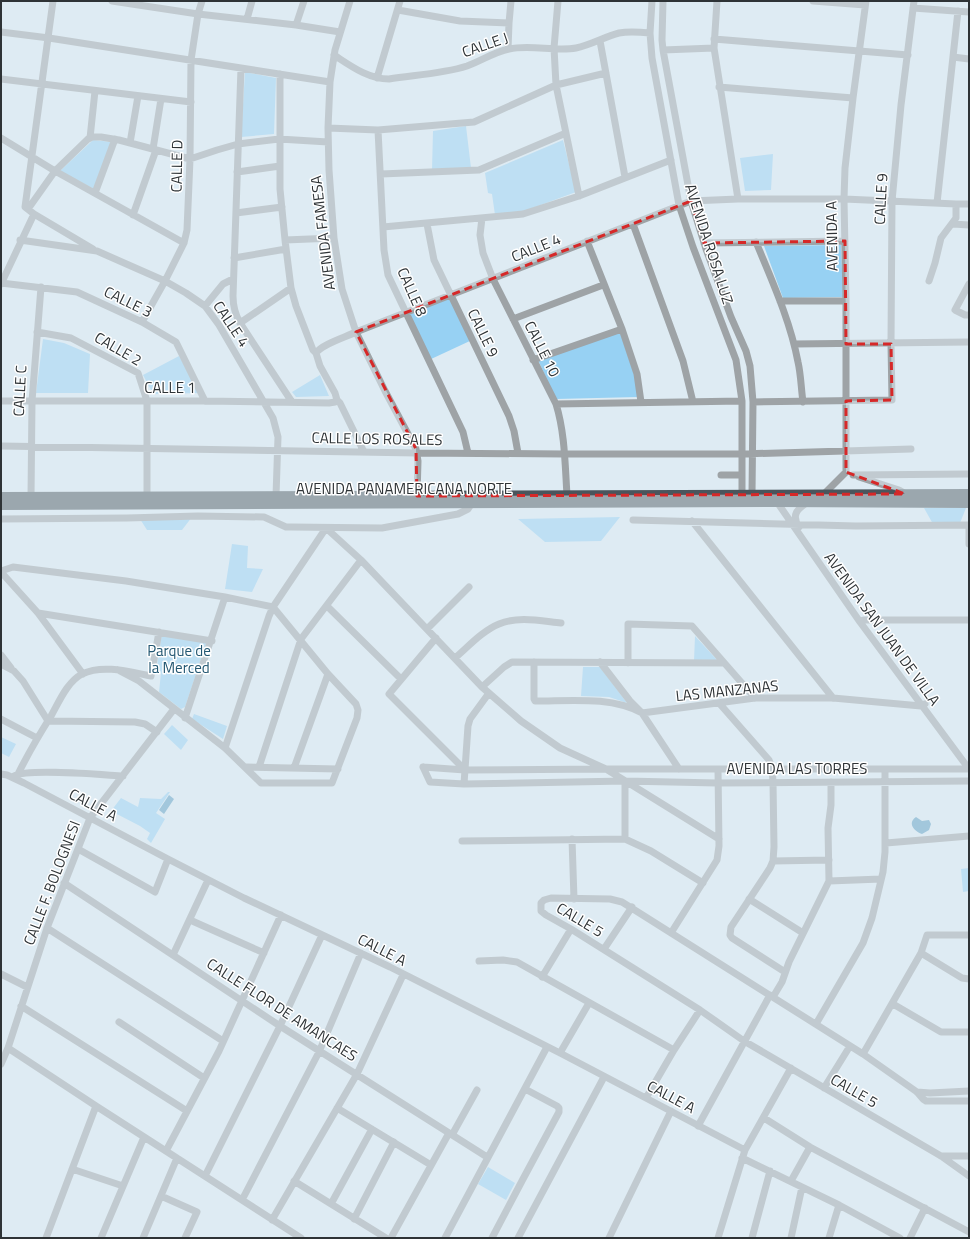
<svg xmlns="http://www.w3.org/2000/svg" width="970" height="1239" font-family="'Titillium Web',sans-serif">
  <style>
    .green { fill: #97d1f3 }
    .water { fill: #599cc2 }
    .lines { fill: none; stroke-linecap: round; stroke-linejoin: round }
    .minor { stroke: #9ea3a6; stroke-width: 7 }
    .highway { stroke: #4a555c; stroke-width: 10 }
    .marked { fill: none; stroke: #d62828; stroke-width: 3; stroke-dasharray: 8 5; stroke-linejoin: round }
    .labels { text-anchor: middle; stroke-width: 3; stroke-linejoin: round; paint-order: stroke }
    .street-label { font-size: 15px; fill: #2e3336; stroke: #fff }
    .park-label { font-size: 15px; fill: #235772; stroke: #fff }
  </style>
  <rect width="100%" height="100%" fill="#deebf3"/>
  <!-- green -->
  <path class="green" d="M245 72 276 78 274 134 241 137Z
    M466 126 471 168 432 170 433 131Z
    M93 140 112 142 94 189 60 171Z
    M563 140 576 192 519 213 495 215 492 194 488 193 485 173Z
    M773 154 771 190 745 191 740 158Z
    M841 245 843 297 783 298 764 246Z
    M450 295 472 340 429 360 406 313Z
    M620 332 634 374 638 397 556 399 538 360Z
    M43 339 64 343 90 354 88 393H36Z
    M179 356 200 393 153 394 143 375Z
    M320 375 329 396 296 397 292 392Z
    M924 508H966L960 523 933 524Z
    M192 517 182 530H147L140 519Z
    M620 517 601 541 545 542 518 519Z
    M232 544 248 546 247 568 263 569 252 592 225 589Z
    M162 634 207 641 185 707 181 709 159 692 161 673 156 672Z
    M695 636 718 661H694Z
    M583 667H600L627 703 609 697 581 696Z
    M194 714 227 726 223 739 192 719Z
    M172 725 188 740 181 750 164 734Z
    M1 737 16 744 9 757 1 753Z
    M168 792H170L156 813 165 819 151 843 147 839 150 833 140 826 111 811 121 798 138 807 140 798 161 799Z
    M969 868V891L963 892 961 869Z
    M488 1167 515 1183 506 1200 478 1184Z"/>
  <!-- water -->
  <path class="water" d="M169 795 174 799 164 814 159 810Z
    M916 817 922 821 929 820 931 824 929 830 922 834C914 831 907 823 916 817Z"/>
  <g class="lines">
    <!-- minor -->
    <path class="minor" d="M53 1 25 207 34 214 93 249
      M112 1 198 14 296 25 340 32
      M350 1 335 50 330 82 328 128 329 170 334 238 342 289 356 332 385 391 416 449 418 461 417 496
      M558 1 554 48 556 85 579 196
      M652 1 650 33 652 58 679 205 693 247 736 360 742 401V494
      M663 1 662 40 663 50 691 201 706 249 731 317 746 351 750 366 753 402 752 494
      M717 1 714 48 738 199
      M813 1 865 5
      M913 8 969 12
      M398 10 460 21 509 23
      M247 19 252 1
      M296 25 304 1
      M1 32 49 38 330 82
      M714 39 908 55
      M600 41 625 177
      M508 49 509 23 511 1
      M663 50 714 48
      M334 55C351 66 368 79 389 79 414 75 442 74 467 66 481 61 494 52 509 49 531 44 555 52 576 48 591 45 604 37 619 33 629 31 640 32 650 33
      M953 57 969 59
      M241 68 233 296C233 306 235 314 240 323L292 402
      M280 74V189L285 240 291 288 296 306 313 350 316 353 320 366 335 393 337 400 340 403 364 452
      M377 78 400 1
      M1 79 191 102
      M719 87 853 98
      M328 128 378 130 474 122 556 85 606 73
      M378 130 384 250 388 275 463 432 468 453
      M1 138 55 171 184 243
      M90 138 95 91
      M130 143 138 96
      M153 149 161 99
      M237 172 280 166
      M381 174 479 170 566 133
      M95 193 115 139
      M937 203 958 11
      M28 209 55 171 88 139 92 137H101L119 140 190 159 217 150 238 144 279 139 328 142
      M236 213 282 207
      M133 215 156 150
      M482 218 480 235 483 253 493 279 556 404C565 433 565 465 567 495
      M427 224 434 260 509 416 514 431 518 453
      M633 224 683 361 693 402
      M953 224 969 225
      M383 227 523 214 579 196 671 160
      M20 240 97 251 165 281 186 293 205 306 219 325 273 418 278 437 276 496
      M285 240 334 238
      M587 241 622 329 637 374 641 402
      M756 242C772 281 790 320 798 362 801 375 801 388 803 402
      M704 243 845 241
      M234 258 286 249
      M929 281 935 263 941 238 956 218V204
      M1 283 77 292 142 322 176 342 205 401
      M1 284 34 214
      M969 284 955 310 965 315H969
      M780 301H846
      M205 306 223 284 233 279
      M513 319 603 285
      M142 322 165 281 184 243 187 230 190 159 191 60 198 14 202 1
      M240 323 291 288
      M37 332 71 338 138 373 147 401V497
      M794 344 969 342
      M316 353C322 344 346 337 356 332L691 201 738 199H844L956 204H969
      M533 360 622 329
      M1 401H205L329 403 335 402 337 400
      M753 402 892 400 891 344 892 201 901 105 914 1
      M556 404 742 401
      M1 446 417 453 564 454H742L911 449
      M721 475H742
      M853 475 969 474
      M859 477 899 490 904 493
      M824 494 846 472V301L844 199 845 168 853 98 866 1
      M31 497 32 401 41 287
      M777 502 860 622 969 769
      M1 519 127 518 198 516 264 517 286 527H291L382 528 458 514 468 509 472 503
      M633 520 856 526 969 525
      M692 521 833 698
      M969 525V544
      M799 527C791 515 797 509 808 502
      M1 571 13 567 126 581 225 597 273 607 328 674 356 704 358 710 357 718 332 783H261L225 748 139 681 118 670
      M1 572 38 613 83 674
      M327 606 401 679
      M38 613 212 641
      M860 622 864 620H969
      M427 629 469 587
      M436 638 389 694 465 770
      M1 655 11 668
      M455 658C468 647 482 631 499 624 518 616 541 621 561 623
      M534 662V699L535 701C570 701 611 696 642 713L755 698H833L921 706 925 704
      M600 662 630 701 642 713 679 769
      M628 663V624L692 626 755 698
      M1 664 14 671 23 681 48 721 135 722 145 724 157 732
      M482 687 504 667 512 662 724 663
      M719 703 769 760 772 768 773 782 774 847 773 861 770 868 731 927 730 935 732 938 785 972
      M185 718 225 597
      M1 719 37 738
      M225 748 269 616 273 607 326 528 361 560 482 687 521 721 560 748 606 769 719 839
      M246 767 338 769
      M259 767 301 639 361 560
      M423 767 430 782 464 784 625 781 717 783 969 781
      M423 767 465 770 606 769H969
      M294 768 328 674
      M1 774 7 775 24 783 168 859 244 898 390 967 560 1053 745 1150
      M18 774C28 754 39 735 51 716 59 702 67 682 82 674 103 664 130 672 151 676L159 632
      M14 776C28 768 104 775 123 776
      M625 781V839
      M464 784 468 726 470 719 489 693
      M572 839 574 899
      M462 841 625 839 651 851 703 883
      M886 843 969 836
      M78 849 155 892 168 859
      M773 861 829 860
      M829 881 828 828 831 805V782
      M64 883 280 1026 487 1157
      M749 899 803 933
      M190 920 264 953
      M47 928 223 1041
      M671 933 717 860 719 846 718 769
      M604 949 632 907
      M921 953 962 978 969 979
      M173 955 208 880
      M479 961 503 960 517 962 674 1050
      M1 974 27 987
      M542 977 571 929
      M773 997 782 982 789 962 829 881 881 879
      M893 1004 941 1032H969
      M21 1006 187 1111
      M119 1022 204 1078
      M816 1024 863 943 872 918 883 872 885 852V769
      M8 1048 96 1106 301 1238
      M560 1053 589 1003
      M863 1054 921 953 927 935H969
      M1 1064 8 1048 47 928 90 818 174 709
      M824 1088 850 1046
      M917 1092 930 1093 969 1091
      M646 1098 674 1050 700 1010
      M969 1101H926L923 1099 917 1092 863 1054 622 902 610 899 551 898 544 900 541 903V911L546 915 571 929 700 1010 744 1041 941 1156 969 1176
      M337 1108 431 1165
      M764 1118 810 1147 969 1232
      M698 1126 770 995
      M452 1135 477 1090
      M166 1151 219 1051 281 915
      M941 1156H969
      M742 1158 839 1205 900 1238
      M72 1169 123 1186
      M205 1176 280 1026 322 935
      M294 1181 386 1238
      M791 1181 810 1147
      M161 1196 197 1212 185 1238
      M242 1200 319 1052 361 953
      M331 1204 372 1129
      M354 1219 394 1142
      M272 1220 357 1074 403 975
      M46 1238 96 1106
      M101 1238 144 1137
      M143 1238 177 1158
      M391 1238 449 1133
      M445 1238 547 1047
      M492 1238 523 1179 559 1112V1108L557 1106 525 1089
      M518 1238 604 1077
      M609 1238 671 1111
      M718 1238 745 1150 791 1068
      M752 1238 770 1171
      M791 1238 802 1187
      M829 1238 839 1205
      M910 1238 925 1208"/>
    <!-- highway -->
    <path class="highway" d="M1 497 969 494
      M1 505 777 502 969 503"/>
  </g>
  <!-- marked area -->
  <path d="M0 0H970V1239H0ZM691 201 704 243 845 241 846 344H891L892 400 846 401V472L905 494 417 496 416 449 356 332Z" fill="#deebf3" fill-opacity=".55" fill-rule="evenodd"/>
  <path class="marked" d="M691 201 704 243 845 241 846 344H891L892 400 846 401V472L905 494 417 496 416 449 356 332Z"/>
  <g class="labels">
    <!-- street labels -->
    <g class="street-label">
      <text transform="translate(485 45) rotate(-19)" y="5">CALLE J</text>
      <text transform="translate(177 166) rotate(-89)" y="5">CALLE D</text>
      <text transform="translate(881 199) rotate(-87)" y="5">CALLE 9</text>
      <text transform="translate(323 233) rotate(-97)" y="5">AVENIDA FAMESA</text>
      <text transform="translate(832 236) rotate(-91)" y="5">AVENIDA A</text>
      <text transform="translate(709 244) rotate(72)" y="5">AVENIDA ROSA LUZ</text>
      <text transform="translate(536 248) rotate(-22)" y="5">CALLE 4</text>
      <text transform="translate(412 292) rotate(66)" y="5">CALLE 8</text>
      <text transform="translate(128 302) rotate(26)" y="5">CALLE 3</text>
      <text transform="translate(231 324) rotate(56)" y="5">CALLE 4</text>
      <text transform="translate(483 333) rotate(64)" y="5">CALLE 9</text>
      <text transform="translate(118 349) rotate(30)" y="5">CALLE 2</text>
      <text transform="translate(542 349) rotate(63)" y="5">CALLE 10</text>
      <text x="170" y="393">CALLE 1</text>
      <text transform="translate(20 391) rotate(-87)" y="5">CALLE C</text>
      <text transform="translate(377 439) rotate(1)" y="5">CALLE LOS ROSALES</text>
      <text x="404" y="494">AVENIDA PANAMERICANA NORTE</text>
      <text transform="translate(882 629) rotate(54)" y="5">AVENIDA SAN JUAN DE VILLA</text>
      <text transform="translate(727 691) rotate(-6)" y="5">LAS MANZANAS</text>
      <text x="797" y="774">AVENIDA LAS TORRES</text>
      <text transform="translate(93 805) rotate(28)" y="5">CALLE A</text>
      <text transform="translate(52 883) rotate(-69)" y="5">CALLE F. BOLOGNESI</text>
      <text transform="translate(580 920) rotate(31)" y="5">CALLE 5</text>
      <text transform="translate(382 950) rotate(27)" y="5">CALLE A</text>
      <text transform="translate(282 1010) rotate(33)" y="5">CALLE FLOR DE AMANCAES</text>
      <text transform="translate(854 1091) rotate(30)" y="5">CALLE 5</text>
      <text transform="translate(671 1097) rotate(28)" y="5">CALLE A</text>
    </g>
    <!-- park labels -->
    <g class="park-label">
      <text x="179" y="656">Parque de<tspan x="179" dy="17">la Merced</tspan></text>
    </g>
  </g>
  <!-- border -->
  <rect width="970" height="1239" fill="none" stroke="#2e3336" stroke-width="4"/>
</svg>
